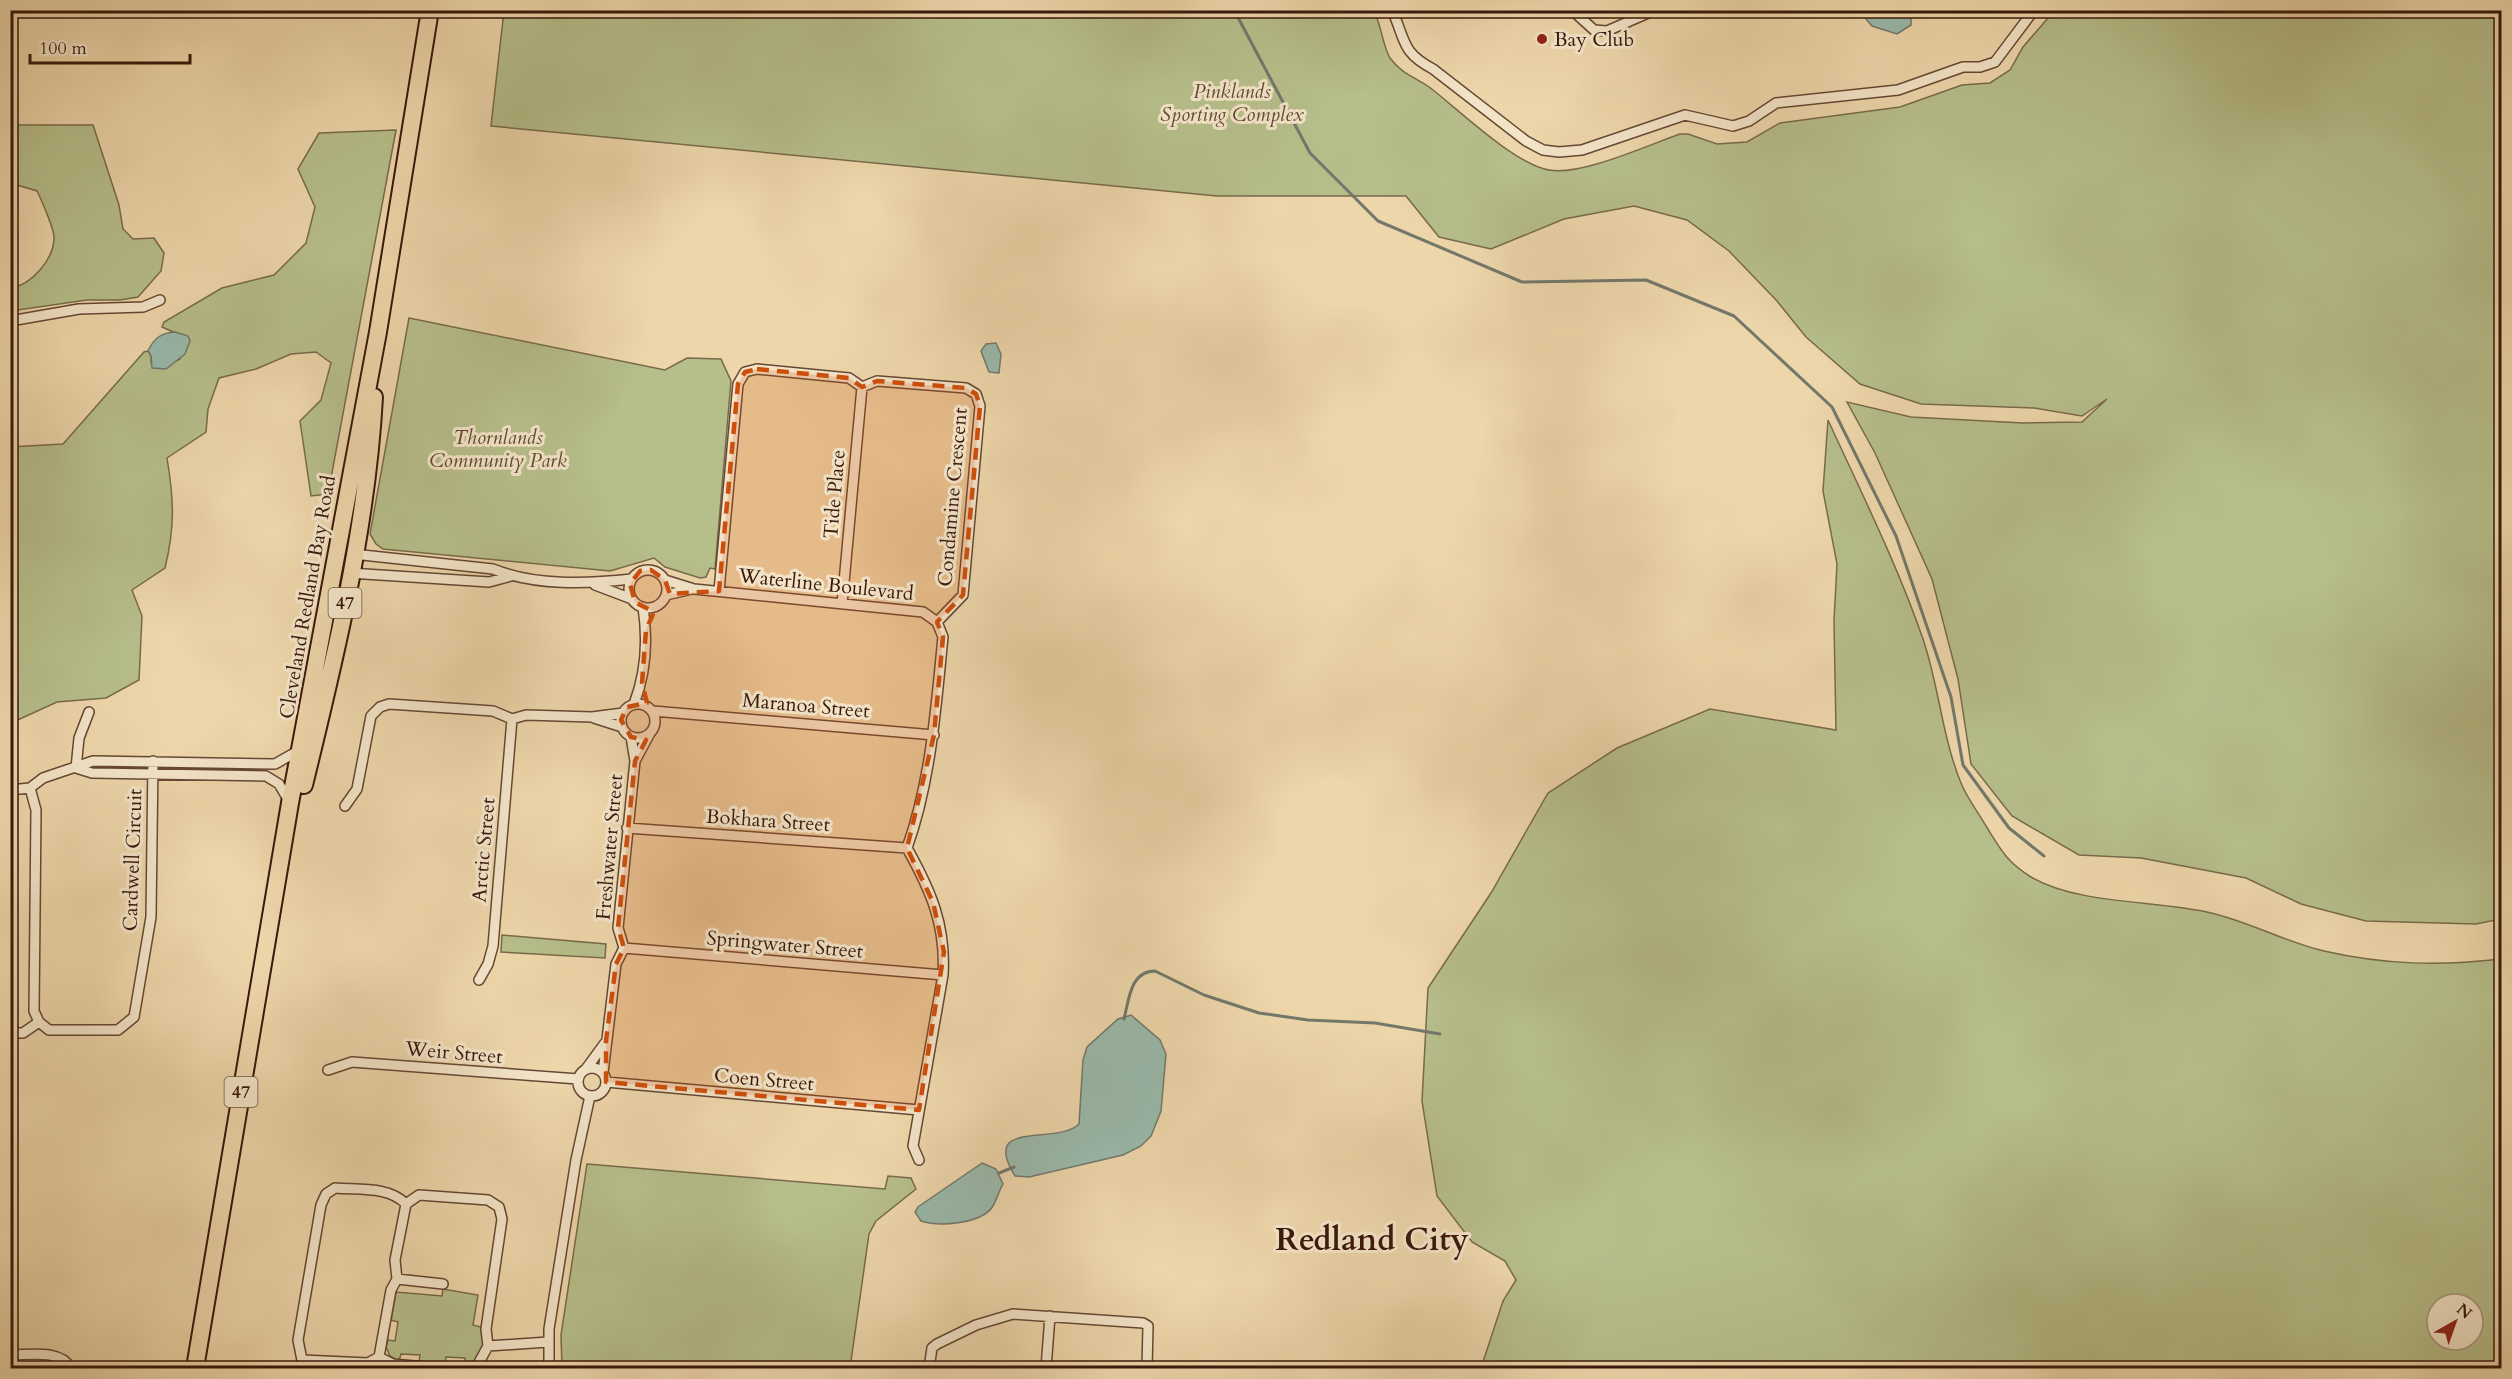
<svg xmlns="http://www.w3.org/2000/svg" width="2512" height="1379" font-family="Cardo,serif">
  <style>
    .green { fill: #b6be8a; stroke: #786a4a; stroke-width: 1.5; fill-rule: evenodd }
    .water { fill: #99b9ab; stroke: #73786b; stroke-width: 1.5 }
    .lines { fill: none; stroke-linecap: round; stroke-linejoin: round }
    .stream { stroke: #73786b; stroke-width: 3 }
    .street-casing { stroke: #664733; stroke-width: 12 }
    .highway-casing { stroke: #39170b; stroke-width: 20 }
    .street { stroke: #f3e4c8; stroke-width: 9 }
    .highway { stroke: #edd6aa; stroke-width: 16 }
    .marked { fill: #ce4f0c; fill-opacity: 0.2; stroke: #ce4f0c; stroke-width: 4.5; stroke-dasharray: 12 8; stroke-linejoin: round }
    .poi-dot { fill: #8f2418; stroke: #f3e4c8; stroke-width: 2 }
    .labels { text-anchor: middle; stroke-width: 6; stroke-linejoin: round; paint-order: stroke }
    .shield { fill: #f3e4c8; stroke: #715444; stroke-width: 1.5 }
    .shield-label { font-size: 18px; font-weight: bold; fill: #39170b }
    .poi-label { font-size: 20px; fill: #39170b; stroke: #f3e4c8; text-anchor: start }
    .park-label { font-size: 20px; font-style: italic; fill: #5e4931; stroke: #f3e4c8 }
    .street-label { font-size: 20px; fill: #39170b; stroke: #f3e4c8 }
    .town-label { font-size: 32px; font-weight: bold; fill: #39170b; stroke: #f3e4c8 }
  </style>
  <rect width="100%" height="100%" fill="#edd6aa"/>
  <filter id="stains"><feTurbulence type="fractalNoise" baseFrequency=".00333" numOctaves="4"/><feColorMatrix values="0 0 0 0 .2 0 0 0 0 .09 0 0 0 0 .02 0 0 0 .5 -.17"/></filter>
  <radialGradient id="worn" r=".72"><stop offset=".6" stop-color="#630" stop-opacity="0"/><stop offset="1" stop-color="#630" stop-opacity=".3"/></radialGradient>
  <!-- green -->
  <path class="green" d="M504 11H1374C1381 24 1383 47 1390 58 1402 75 1418 78 1433 90 1461 112 1515 164 1549 170 1581 176 1648 145 1680 134H1688L1717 144 1747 142 1780 123 1900 107 1962 85 1990 83 2010 70 2023 47 2054 11H2501V919L2476 924 2366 921 2301 904 2246 878 2141 858 2079 855 2012 816 1971 764 1958 679 1932 579 1875 453 1847 402 1911 417 2023 423 2082 422 2107 399 2082 416 2034 408 1921 404 1860 384 1806 337 1777 301 1729 251 1687 220 1634 206 1564 219 1491 249 1439 237 1406 196H1217L491 126Z
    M11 125H93L119 205 123 229 133 239 154 238 164 253 161 271 138 297 120 300H87L11 311V288C31 285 55 259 54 236 53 227 42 201 37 191L17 185 11 186Z
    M396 130 328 494 311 496 300 421 321 400 331 363 316 352 291 354 256 369 219 378 208 409 206 432 167 458C174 500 175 527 165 568L132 590 142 616 139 680 106 698 57 702 11 723 10 447 63 444 144 352 148 351 151 356V362L169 364 180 359 183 336 162 327 164 322 222 288 274 275 306 243 315 207 298 169 319 133Z
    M409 318 665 370 687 358 721 359 731 381 715 569 710 568 706 577 700 578 665 567 654 558 610 571 383 549 376 544 370 534Z
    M1828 420C1861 492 1897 564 1923 639 1939 686 1942 737 1961 783 1967 798 1978 812 1986 826 2001 850 2006 861 2031 877 2079 905 2157 900 2211 913 2250 922 2285 942 2324 951 2385 965 2440 966 2501 959V1368H1481L1503 1301 1516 1280 1505 1261 1472 1242 1437 1196 1422 1101 1428 988 1491 893 1548 793 1617 748 1710 709 1836 730 1834 621 1837 564 1823 491ZM2437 1304H2473V1340H2437Z
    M502 935 606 944 605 958 501 952Z
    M587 1164 885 1189 888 1176 911 1178 916 1189 876 1221 869 1234 850 1368H562L561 1335Z
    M443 1289 478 1295 473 1325 481 1327 483 1346 473 1363 465 1366V1358L446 1357 445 1364 436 1361 419 1363 420 1355 401 1354 399 1361 390 1356 386 1347 388 1340 395 1341 398 1322 391 1320 396 1292 442 1296Z"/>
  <!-- water -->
  <path class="water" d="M1903 11 1911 19V25L1897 34 1872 26 1866 19 1867 11Z
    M175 332 188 336 190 341 185 354 166 369 152 368 151 356 148 351C154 338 161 333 175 332Z
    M996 343 1001 354 999 373 989 372 981 351 986 344Z
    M1131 1015 1160 1040 1166 1054 1161 1111 1151 1136 1141 1146 1123 1155 1029 1177 1015 1176C979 1118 1057 1146 1079 1124L1083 1060 1087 1047 1118 1019Z
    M982 1163 996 1169 1003 1184C999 1191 997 1199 993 1206 982 1224 939 1227 921 1221L915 1212 918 1207Z"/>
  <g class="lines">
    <!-- stream -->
    <path class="stream" d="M1234 10 1310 153 1378 221 1522 282 1646 280 1734 316 1832 407 1896 536 1951 697 1963 765 2009 828 2044 856
      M1124 1019C1129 1000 1130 971 1155 971L1204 995 1259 1013 1308 1020 1375 1023 1440 1034
      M999 1173 1014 1167"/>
    <defs>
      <path id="street" d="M1392 10C1406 41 1401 52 1433 69L1526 141 1543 150 1559 152 1582 150 1685 115 1733 126 1749 121 1776 103 1898 90 1963 67H1980L1995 62 2034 10
        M1572 10 1594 30 1607 31 1655 10
        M10 321 79 309 143 307 160 300
        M353 554 493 569C535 586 587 584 632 579
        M629 589a19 19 0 1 1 38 0a19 19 0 1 1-38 0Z
        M349 573 489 582 511 576
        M665 580 694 589 923 612 937 622 943 637C936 707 931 781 907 848 931 891 946 925 943 975L913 1146 919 1160
        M595 585 632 599
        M719 591 738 384 745 372 757 369 849 378 862 387 877 381 966 388 976 394 980 406 963 595 937 622
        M666 595 692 589
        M842 604 862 387
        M621 721a17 17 0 1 1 34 0a17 17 0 1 1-34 0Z
        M634 704C646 673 648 640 643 607
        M653 711 934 735
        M594 718 622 727
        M635 761 649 735
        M76 768 92 773 266 776 279 784 289 801
        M76 768 79 738 89 712
        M30 788 36 810 34 1011 39 1022 49 1030H118L134 1017 151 917 153 761
        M10 790 30 788 43 778 93 761 275 764 298 751
        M345 806 357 789 371 716 380 707 389 704 493 711 512 719 526 715 592 717 623 713
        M627 828 907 848
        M624 948 943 975
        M479 980 488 964 493 946 512 719
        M10 1033H23L39 1022
        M578 1082a14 14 0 1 1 28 0a14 14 0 1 1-28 0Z
        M586 1069 605 1043
        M328 1070 352 1062 578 1079
        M603 1073 616 964 624 948 618 928 635 761 631 737
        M606 1082 919 1110
        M397 1279 443 1284
        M488 1346 548 1342
        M10 1355C30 1355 60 1349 71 1368
        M379 1357 368 1363 302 1360 298 1340 321 1205 326 1194 335 1188C359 1190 389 1186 406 1204
        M436 1368 393 1364 379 1357 391 1290 397 1279 395 1260 406 1204 419 1195 488 1200 499 1207 502 1219 486 1329 488 1346 476 1368
        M549 1368V1329L576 1160 590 1096
        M929 1368 932 1348 937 1344 976 1325 1013 1314 1143 1323 1148 1326 1147 1368
        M1046 1368 1050 1316"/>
      <path id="highway" d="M304 785C335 658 367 528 374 397
        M195 1368 290 803 378 332 430 10"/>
    </defs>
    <!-- street casing -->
    <use href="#street" class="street-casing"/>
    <!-- highway casing -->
    <use href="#highway" class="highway-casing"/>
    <!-- street -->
    <use href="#street" class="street"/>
    <!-- highway -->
    <use href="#highway" class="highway"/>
  </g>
  <!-- marked area -->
  <path class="marked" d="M757 369 849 378 862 387 877 381 966 388 976 394 980 406 963 595 937 622 943 637 934 735 907 848 933 902 944 952 919 1110 606 1082V1041L616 964 624 948 618 928 635 761 646 740 631 737 621 720 627 707 647 703 642 683 646 630 654 612 635 602 630 584 640 571 651 570 665 580 670 594 719 591 738 384 745 372Z"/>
  <!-- markers -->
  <circle class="poi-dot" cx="1542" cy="39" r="6"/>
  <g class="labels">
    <!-- shield labels -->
    <g class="shield">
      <rect x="328.5" y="588" width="33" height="30" rx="4.5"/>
      <rect x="224.5" y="1077" width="33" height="30" rx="4.5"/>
    </g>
    <g class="shield-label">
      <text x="345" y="609">47</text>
      <text x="241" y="1098">47</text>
    </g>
    <!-- poi labels -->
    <g class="poi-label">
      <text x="1554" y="46">Bay Club</text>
    </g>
    <!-- park labels -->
    <g class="park-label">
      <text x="1232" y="98">Pinklands<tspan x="1232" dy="23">Sporting Complex</tspan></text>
      <text x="498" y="444">Thornlands<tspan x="498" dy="23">Community Park</tspan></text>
    </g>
    <!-- street labels -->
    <g class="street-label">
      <text transform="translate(834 494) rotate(-85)" y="7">Tide Place</text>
      <text transform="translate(952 497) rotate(-85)" y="7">Condamine Crescent</text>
      <text transform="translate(826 584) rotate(6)" y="7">Waterline Boulevard</text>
      <text transform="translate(307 597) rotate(-80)" y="7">Cleveland Redland Bay Road</text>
      <text transform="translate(806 705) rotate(5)" y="7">Maranoa Street</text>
      <text transform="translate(768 820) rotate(4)" y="7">Bokhara Street</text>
      <text transform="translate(609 847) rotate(-85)" y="7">Freshwater Street</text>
      <text transform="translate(483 850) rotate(-85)" y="7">Arctic Street</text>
      <text transform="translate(132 860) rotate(-88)" y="7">Cardwell Circuit</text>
      <text transform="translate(785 944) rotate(5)" y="7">Springwater Street</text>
      <text transform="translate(454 1052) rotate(5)" y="7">Weir Street</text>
      <text transform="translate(764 1079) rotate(5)" y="7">Coen Street</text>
    </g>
    <!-- town labels -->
    <g class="town-label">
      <text x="1372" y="1250">Redland City</text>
    </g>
  </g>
  <!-- margin -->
  <rect width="2512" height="1379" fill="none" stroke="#edd6aa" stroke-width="36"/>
  <rect x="12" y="12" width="2488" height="1355" fill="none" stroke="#39170b" stroke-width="3"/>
  <rect x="18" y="18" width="2476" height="1343" fill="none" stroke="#39170b" stroke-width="1.5"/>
  <!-- north arrow -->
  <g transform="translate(2455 1322) rotate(40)"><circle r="28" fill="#f3e4c8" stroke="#a9927c" stroke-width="1.5"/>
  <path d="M0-4.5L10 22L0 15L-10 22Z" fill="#8f2418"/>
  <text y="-9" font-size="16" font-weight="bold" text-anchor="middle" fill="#39170b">N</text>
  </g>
  <!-- scale -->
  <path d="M30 54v9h160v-9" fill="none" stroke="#39170b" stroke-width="3"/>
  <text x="39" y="54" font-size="18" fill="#39170b" stroke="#f3e4c8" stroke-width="4.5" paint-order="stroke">100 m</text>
  <rect width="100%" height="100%" filter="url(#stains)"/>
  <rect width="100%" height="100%" fill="url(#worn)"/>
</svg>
